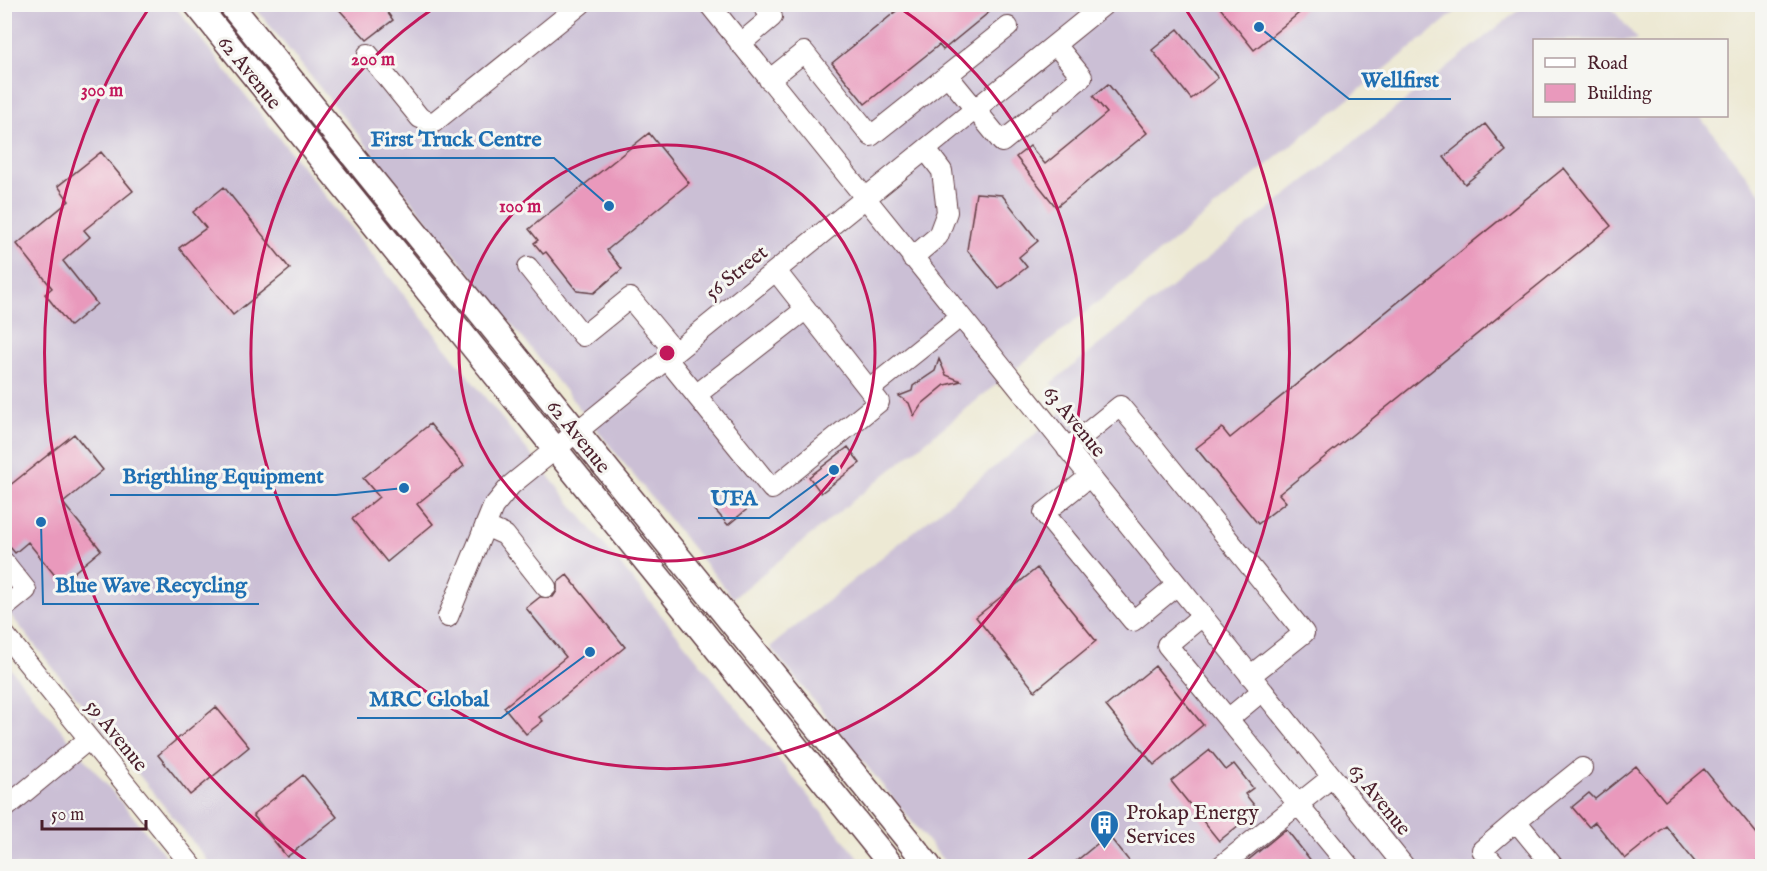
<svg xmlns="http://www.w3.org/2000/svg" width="1767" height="871" font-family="'IM FELL English',serif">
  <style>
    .industrial { fill: #cbbfd5 }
    .building { fill: #e999bc }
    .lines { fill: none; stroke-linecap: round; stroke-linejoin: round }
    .minor-casing { stroke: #623d44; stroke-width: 22 }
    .major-casing { stroke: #623d44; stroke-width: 27 }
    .minor { stroke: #fff; stroke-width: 20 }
    .major { stroke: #fff; stroke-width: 24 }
    .ring { fill: none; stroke: #c2185b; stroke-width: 3 }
    .labels { text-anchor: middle; stroke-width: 6; stroke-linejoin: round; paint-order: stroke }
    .street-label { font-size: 21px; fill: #4a1f2b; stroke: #f6f6f2 }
    .poi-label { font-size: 21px; fill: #4a1f2b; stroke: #f6f6f2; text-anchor: start }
    .centre { fill: #c2185b; stroke: #f6f6f2; stroke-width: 3 }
    .ring-label { font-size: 18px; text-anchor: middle; font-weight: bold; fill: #c2185b; stroke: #f6f6f2; stroke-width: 6; stroke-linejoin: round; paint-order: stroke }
    .leader { fill: none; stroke: #1f6fb2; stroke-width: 2 }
    .callout-dot { fill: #1f6fb2; stroke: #f6f6f2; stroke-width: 2 }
    .callout-label { font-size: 22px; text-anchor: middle; font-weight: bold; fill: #1f6fb2; stroke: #f6f6f2; stroke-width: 6; stroke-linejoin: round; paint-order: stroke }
  </style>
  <rect width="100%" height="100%" fill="#f6f6f2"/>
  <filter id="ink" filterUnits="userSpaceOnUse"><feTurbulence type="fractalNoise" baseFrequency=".0167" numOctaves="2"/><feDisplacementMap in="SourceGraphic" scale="12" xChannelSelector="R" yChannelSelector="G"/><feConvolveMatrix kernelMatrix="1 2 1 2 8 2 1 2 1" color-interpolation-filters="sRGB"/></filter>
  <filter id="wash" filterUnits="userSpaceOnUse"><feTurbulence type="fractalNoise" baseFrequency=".008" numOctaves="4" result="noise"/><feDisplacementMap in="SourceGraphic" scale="24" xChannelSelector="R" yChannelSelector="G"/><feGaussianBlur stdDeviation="1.35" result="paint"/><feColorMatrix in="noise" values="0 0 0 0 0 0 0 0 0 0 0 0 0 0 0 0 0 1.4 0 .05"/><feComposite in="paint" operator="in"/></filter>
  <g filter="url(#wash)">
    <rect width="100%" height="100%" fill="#ede9d4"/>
    <!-- industrial -->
    <path class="industrial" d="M5 5H174L511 430 865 866H212L5 608Z
      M253 5H1464L733 598Z
      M1525 5H1609L1638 40H1534V116H1699L1762 195V866H948L770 647 1070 406 1051 383Z
      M5 662 174 866H5Z"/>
    <g id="blocks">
      <!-- building -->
      <path class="building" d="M334 4H381L393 20 367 40Z
        M905 4H999L943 50 939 45 865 104 832 63Z
        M1217 4H1310L1254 50Z
        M1178 29 1218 78 1191 99 1152 50Z
        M1108 84 1147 133 1056 207 1016 157 1030 146 1045 164 1107 113 1093 96Z
        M1485 124 1506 151 1465 184 1444 157Z
        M649 133 689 183 607 250 622 269 594 293 577 291 546 252 543 254 534 243 538 240 529 229Z
        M101 152 133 191 84 230 90 237 63 261 97 304 70 326 45 294 52 288 17 244 69 201 58 186Z
        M1564 168 1611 226 1279 494 1286 502 1258 524 1196 448 1222 428 1230 438Z
        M224 187 290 269 233 315 179 248 206 228 193 212Z
        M976 193 1002 195 1038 241 1019 257 1027 267 999 289 967 250Z
        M939 359 946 375 961 381 945 385 922 404 914 416 909 403 899 396 912 391 913 386 935 371Z
        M430 424 464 466 417 504 433 524 387 562 352 519 379 497 363 478Z
        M74 434 103 470 63 503 101 550 61 583 28 542 15 553 4 540V490Z
        M848 447 860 463 821 493 809 477Z
        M739 491 751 506 728 525 715 510Z
        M1037 568 1096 641 1035 691 976 617Z
        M567 575 625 647 539 717 543 721 526 734 504 707 566 657 526 608 540 597H553L557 591V583Z
        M1155 666 1203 725 1154 765 1106 706Z
        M216 707 249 747 190 795 158 755Z
        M1210 750 1226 770 1234 764 1253 788 1245 794 1258 810 1219 841 1171 781Z
        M1636 766 1665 801 1704 769 1762 840V857L1751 867H1699L1666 826 1625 859 1595 822 1589 827 1572 807 1589 793 1595 799Z
        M303 775 337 817 287 857 253 815Z
        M1286 829 1316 867H1240Z
        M1108 835 1134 867H1069Z"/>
    </g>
  </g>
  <g filter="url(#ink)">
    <use href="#blocks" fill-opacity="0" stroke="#623d44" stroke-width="1.5"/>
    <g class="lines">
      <defs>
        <path id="minor" d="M709 4 1404 866
          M740 44 772 17 762 4
          M368 54 420 118 433 123 581 4
          M948 76 1002 142 1045 107
          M769 80 804 52 871 136 1008 27
          M1053 101 1082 77 1056 45
          M912 258 938 236 947 212 942 171 926 150
          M528 267 583 336 630 298 675 352
          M666 358 772 489 879 402 776 271
          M870 389 960 317
          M696 395 806 309
          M1067 449 1120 406 1135 424 1304 633 1250 676
          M1089 477 1044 513 1133 621 1177 585
          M485 526 505 535 546 587
          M4 562 26 590 4 608
          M1202 616 1167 645 1349 866
          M448 617 493 507 511 485 1105 4
          M4 634 192 866
          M1228 719 1262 691
          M4 809 89 739
          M1221 866 1332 777
          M1496 866 1482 850 1516 821
          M1553 866 1516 821 1582 768"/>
        <path id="major" d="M196 4 892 866
          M230 4 929 866"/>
      </defs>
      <!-- minor casing -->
      <use href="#minor" class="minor-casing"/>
      <!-- major casing -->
      <use href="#major" class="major-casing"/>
      <!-- minor -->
      <use href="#minor" class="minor"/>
      <!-- major -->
      <use href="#major" class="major"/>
    </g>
  </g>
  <!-- distance rings -->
  <g class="ring">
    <circle cx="667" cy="353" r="208"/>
    <path d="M897 6A416 416 0 1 1 437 6"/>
    <path d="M314 866A623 623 0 0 1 151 5M1183 5A623 623 0 0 1 1020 866"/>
  </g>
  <!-- icons -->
  <defs>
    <symbol id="building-pin" viewBox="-11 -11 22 30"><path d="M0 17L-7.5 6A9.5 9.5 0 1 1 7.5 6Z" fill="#1f6fb2" stroke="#f6f6f2"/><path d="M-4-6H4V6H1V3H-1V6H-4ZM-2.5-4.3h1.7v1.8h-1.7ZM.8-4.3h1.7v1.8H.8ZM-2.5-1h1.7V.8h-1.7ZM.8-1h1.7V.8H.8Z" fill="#fff"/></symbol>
  </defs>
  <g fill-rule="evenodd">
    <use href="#building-pin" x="1088" y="808" width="33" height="45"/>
  </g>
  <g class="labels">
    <!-- street labels -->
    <g class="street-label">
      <text transform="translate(250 72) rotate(51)" y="7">62 Avenue</text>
      <text transform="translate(736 272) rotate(-39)" y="7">56 Street</text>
      <text transform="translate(1075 421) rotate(51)" y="7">63 Avenue</text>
      <text transform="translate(579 436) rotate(51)" y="7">62 Avenue</text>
      <text transform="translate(117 735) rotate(51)" y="7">59 Avenue</text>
      <text transform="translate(1380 799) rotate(51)" y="7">63 Avenue</text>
    </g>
    <!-- poi labels -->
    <g class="poi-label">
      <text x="1126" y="819">Prokap Energy<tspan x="1126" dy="24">Services</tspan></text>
    </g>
  </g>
  <circle cx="667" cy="353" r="9" class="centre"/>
  <g class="ring-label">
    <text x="373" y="65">200 m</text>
    <text x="102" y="96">300 m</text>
    <text x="520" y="212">100 m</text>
  </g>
  <!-- callouts -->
  <path class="leader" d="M1259 27L1349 99H1451M609 206L554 158H359M404 488L336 495H110M834 470L769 518H698M41 522L43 604H259M590 652L501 718H357"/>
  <g class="callout-dot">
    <circle cx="1259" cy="27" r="6"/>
    <circle cx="609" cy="206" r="6"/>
    <circle cx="404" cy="488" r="6"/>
    <circle cx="834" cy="470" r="6"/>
    <circle cx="41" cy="522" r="6"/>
    <circle cx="590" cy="652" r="6"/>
  </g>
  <g class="callout-label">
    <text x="1400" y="87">Wellfirst</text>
    <text x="456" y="146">First Truck Centre</text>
    <text x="223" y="483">Brigthling Equipment</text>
    <text x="734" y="505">UFA</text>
    <text x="151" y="592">Blue Wave Recycling</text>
    <text x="429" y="706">MRC Global</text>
  </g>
  <!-- margin -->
  <rect width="1767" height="871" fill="none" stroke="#f6f6f2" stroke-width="24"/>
  <!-- legend -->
  <rect x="1533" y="39" width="195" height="78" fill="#f6f6f2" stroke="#b1a0a2" stroke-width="1.5"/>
  <rect x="1545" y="58" width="30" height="9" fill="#ffffff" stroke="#b1a0a2" stroke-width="1.5"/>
  <text x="1587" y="69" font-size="18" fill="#4a1f2b">Road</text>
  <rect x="1545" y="84" width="30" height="18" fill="#e999bc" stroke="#b1a0a2" stroke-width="1.5"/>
  <text x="1587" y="99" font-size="18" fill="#4a1f2b">Building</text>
  <!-- scale -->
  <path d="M42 820v9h104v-9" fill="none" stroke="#4a1f2b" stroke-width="3"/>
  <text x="51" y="820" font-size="18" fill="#4a1f2b" stroke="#f6f6f2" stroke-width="4.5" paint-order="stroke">50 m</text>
</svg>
